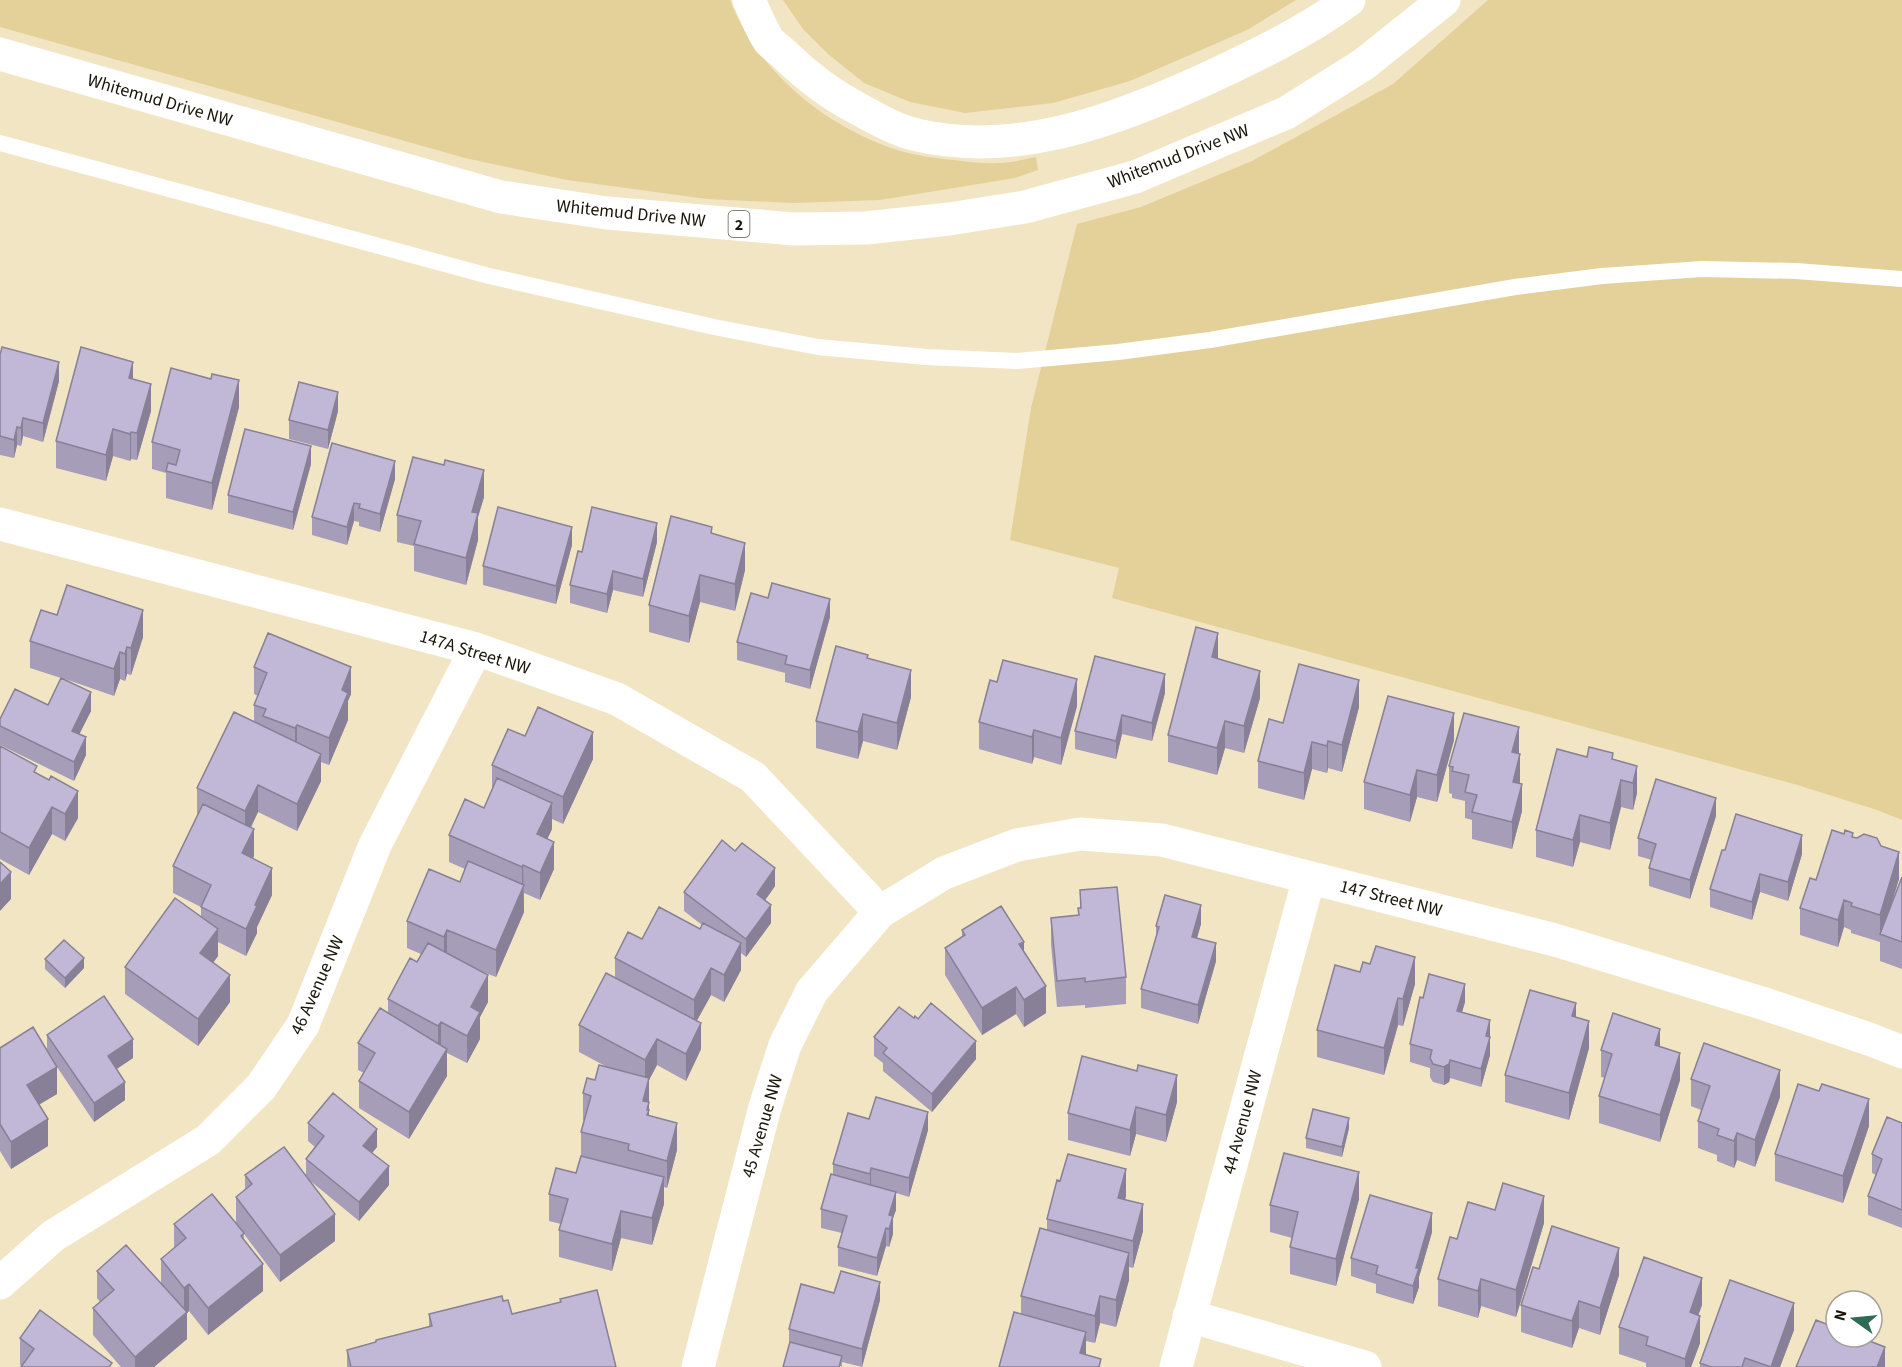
<svg xmlns="http://www.w3.org/2000/svg" width="1902" height="1367" font-family="'Source Sans 3',sans-serif">
  <style>
    .green { fill: #e4d099 }
    .lines { fill: none; stroke-linecap: round; stroke-linejoin: round }
    .service { stroke: #fff; stroke-width: 16 }
    .minor { stroke: #fff; stroke-width: 33 }
    .motorway { stroke: #fff; stroke-width: 33 }
    .wall { fill: #a69db9 }
    .shaded-wall { fill: #878096 }
    .building { fill: #c1b7d7; stroke: #878096; stroke-width: 1.5 }
    .labels { text-anchor: middle; stroke-width: 5; stroke-linejoin: round; paint-order: stroke }
    .shield { fill: #fff; stroke: #5f5b53; stroke-width: 1.5 }
    .shield-label { font-size: 16px; font-weight: bold; fill: #1a1509 }
    .street-label { font-size: 18px; fill: #1a1509; stroke: #fff }
  </style>
  <rect width="100%" height="100%" fill="#f2e5c3"/>
  <!-- green -->
  <path class="green" d="M0 0H730C757 70 821 123 891 148 911 155 933 158 954 160 969 162 985 164 1000 163 1012 163 1024 159 1036 157L1038 170 1015 178 880 200 793 203 707 199 567 180 465 158 0 27Z
    M783 0H1296L1247 30 1130 81 1053 103 965 113 910 102 864 83 828 54 803 29Z
    M1488 0H1902V820L1877 810 1794 784 1112 598 1119 568 1010 540 1031 408 1077 224 1141 207 1252 161 1393 84Z"/>
  <g class="lines">
    <!-- service -->
    <path class="service" d="M0 143 489 276 714 327 818 347 926 357 1017 361 1118 352 1210 340 1515 287 1602 276 1702 269 1796 271 1902 279"/>
    <!-- minor -->
    <path class="minor" d="M0 524 476 649 617 699 753 777 880 912
      M0 1283 53 1236 208 1140 261 1087 303 1025 375 845 476 649
      M1189 1316 1365 1367
      M698 1367 765 1107 785 1045 812 991 880 912 944 873 1017 845 1080 834 1162 840 1555 940 1765 1004 1869 1039 1902 1052
      M1176 1367 1309 878"/>
    <!-- motorway -->
    <path class="motorway" d="M749 0C755 13 761 29 769 41 774 46 781 51 786 56 807 76 830 94 855 107 875 118 895 130 917 135 1017 158 1116 120 1206 79 1255 56 1306 32 1349 0
      M0 54 501 197 607 213 794 229 866 228 949 219 1025 207 1135 177 1286 113 1364 64 1444 0"/>
  </g>
  <!-- wall -->
  <path class="wall" d="M0 355 59 381 43 442 23 436 21 446 17 445 14 458 0 455Z
    M133 379 151 411 137 460 131 459 130 461 113 456 106 481 56 468V441Z
    M239 407 212 510 166 498V473L152 469V442Z
    M338 411 328 449 289 439V420Z
    M311 464 293 530 228 513V495Z
    M395 479 380 532 359 526V522L354 521 347 545 312 535V517Z
    M484 497 478 517V540L466 585 414 571V546L397 542V515Z
    M712 534 745 570 735 611 700 602 689 643 649 632V605Z
    M657 542 643 597 613 590 607 613 570 603V585L582 552Z
    M572 545 556 604 483 585V566Z
    M57 615 143 637 131 675 127 674 125 681 120 679 114 696 65 679 91 711 79 734 86 755 74 781 0 745V719L48 705 61 678 30 668V641Z
    M830 617 810 689 785 682V673L737 660V642Z
    M254 667 351 694 348 701V720L329 765 321 762V781L297 831 258 812 251 828 254 856 253 858 272 895 257 927V933L246 956 218 942V956L213 963 230 1002 198 1046 125 994V967L201 916V907L173 893V866L197 816V788L254 722V705L258 696 254 694Z
    M1165 693 1152 741 1122 734 1116 759 1075 749V731Z
    M911 697 897 750 863 741 858 759 816 748V721Z
    M1260 698 1244 753 1225 748 1217 775 1168 762V735Z
    M1077 706 1061 765 1034 757 1032 764 979 749V722Z
    M1359 707 1342 772 1328 768 1327 773 1312 769 1304 800 1258 788V761L1283 723Z
    M525 736 593 759 563 824 552 819V829L547 839 554 869 540 900 524 893V912L496 977 483 972 488 1002 480 1017V1039L467 1063 447 1053V1076L409 1139 359 1108V1081L364 1073 358 1070V1043L388 1013V999L417 962 421 954 407 948V921L460 882 465 869 449 862V835L484 808 492 790V765Z
    M1454 740 1437 802 1417 797 1410 822 1364 809V782Z
    M0 746 37 773 78 818 65 841 52 834 29 875 0 859Z
    M1519 754 1520 781V784L1522 811 1512 849 1472 839V820L1465 818V801L1452 798V794L1449 793V766Z
    M1587 757 1613 760 1637 766V793L1633 810 1621 807 1610 850 1580 842 1573 867 1536 857V830Z
    M1716 816 1690 899 1649 886V868L1652 860 1638 856V838Z
    M1853 837 1881 846 1899 879 1891 905 1902 877V969L1880 961V940V942L1851 933V930L1844 927 1838 947 1800 935V908L1816 880Z
    M1725 850 1802 854 1788 901 1760 892 1752 920 1710 907V889Z
    M775 886 765 900 771 923 746 957 741 953V970L724 1002 711 995 697 1020 701 1049 686 1081 657 1065 649 1080V1115L677 1150 667 1188 664 1187V1204L652 1245 621 1238 612 1271 559 1257V1230L561 1224 549 1221V1194L576 1173 581 1156V1132L584 1121 583 1120V1093L607 1067 579 1052V1025L615 978V958L642 939 700 929 702 925 684 911V892Z
    M1080 890 1126 977V1004L1085 1008V1005L1057 1007 1051 945V918L1078 915 1080 908Z
    M1201 924 1197 938 1216 961 1198 1024 1141 1008V989L1156 938V926Z
    M962 930 1024 951 1046 1013 1024 1027 1016 1014 982 1035 945 975V948L962 937Z
    M45 959 84 968 65 988 45 969Z
    M1360 972 1415 984 1403 1026 1398 1025 1384 1075 1317 1057V1030Z
    M1465 1002 1462 1012 1490 1020V1055L1481 1087 1450 1078 1449 1082 1444 1085 1433 1082 1430 1077V1068L1410 1062V1044Z
    M914 1018 918 1019 976 1059 932 1112 883 1071V1063L874 1056V1037Z
    M1576 1018 1589 1048 1569 1120 1505 1102V1075Z
    M47 1035 133 1058 116 1069 125 1100 94 1122 57 1067V1094L39 1104 48 1146 11 1169 0 1151V1048L47 1051Z
    M1660 1047 1680 1080 1660 1142 1599 1123V1096L1605 1078 1601 1077V1050Z
    M1691 1079 1780 1097 1755 1167 1737 1160 1734 1168 1717 1161V1155L1698 1148V1121L1701 1110 1691 1106Z
    M1819 1091 1869 1126 1843 1203 1775 1181V1154Z
    M1177 1102 1166 1142 1136 1134 1130 1156 1068 1140V1113Z
    M869 1119 928 1130 909 1197 896 1193V1210L893 1218V1234L889 1247 886 1246 877 1276 838 1266V1247L842 1233 821 1228V1209L833 1174V1164Z
    M308 1123 377 1147 372 1153 389 1185 359 1221 308 1179 335 1241 280 1282 244 1234V1240L263 1291 208 1335 189 1311 187 1313V1339L154 1367H121L93 1335V1308L100 1302 97 1298V1271L161 1284V1259L174 1248V1224L236 1223V1197L245 1189V1175L306 1176V1159L315 1147 308 1141Z
    M1902 1123V1228L1868 1215V1196L1876 1175 1872 1173V1154Z
    M1349 1128 1342 1157 1306 1148V1138Z
    M1126 1196 1125 1200 1143 1231 1133 1268 1129 1267V1280L1116 1327 1100 1323 1095 1343 1086 1341V1355L1101 1367 1021 1314V1296L1047 1230V1219Z
    M1359 1199 1336 1286 1290 1274V1247L1292 1238 1270 1232V1205Z
    M1544 1223 1516 1317 1481 1306 1478 1318 1438 1306V1279L1457 1239Z
    M1432 1232 1419 1277V1287L1413 1304 1376 1293V1284L1351 1276V1258Z
    M1539 1269 1619 1275 1600 1335 1579 1328 1572 1348 1521 1332V1305Z
    M834 1293 880 1300 862 1367 842 1362V1367L789 1346V1329Z
    M560 1299 616 1367H347V1350L376 1342 429 1326V1314L503 1301 512 1314 560 1302Z
    M1702 1305 1698 1315 1700 1343 1691 1367H1646V1363L1619 1354V1327Z
    M1794 1330 1780 1367H1700V1363Z
    M20 1338 112 1367 21 1366 20 1365Z"/>
  <!-- shaded-wall -->
  <path class="shaded-wall" d="M59 362V381L43 442V423Z
    M133 362V389L129 378Z
    M239 380V407L212 510V483Z
    M151 384V411L137 460V433Z
    M338 392V411L328 449V430Z
    M23 418V436L21 446V428Z
    M17 427V445L14 458V440Z
    M113 429V456L106 481V455Z
    M131 432V459L130 461V434Z
    M311 446V464L293 530V512Z
    M395 461V479L380 532V514Z
    M484 470V497L478 517V540L466 585V558L472 512Z
    M354 503V521L347 545V527Z
    M657 523V542L643 597V579Z
    M572 527V545L556 604V586Z
    M745 543V570L735 611V584Z
    M613 571V590L607 613V594Z
    M700 575V602L689 643V616Z
    M830 599V617L810 689V670Z
    M143 610V637L131 675V648Z
    M1218 633V660L1212 657Z
    M127 647V674L125 681V654Z
    M120 652V679L114 696V669Z
    M351 667V694L348 701V720L329 765V738L342 690Z
    M911 670V697L897 750V723Z
    M1260 671V698L1244 753V726Z
    M1165 674V693L1152 741V723Z
    M1077 679V706L1061 765V738Z
    M1359 680V707L1342 772V745Z
    M91 692V711L72 749V731Z
    M1454 713V740L1437 802V775Z
    M863 714V741L858 759V732Z
    M1122 715V734L1116 759V741Z
    M1225 721V748L1217 775V748Z
    M297 725V752L295 755V728Z
    M1519 727V754L1512 752Z
    M1034 730V757L1032 764V737Z
    M593 732V759L563 824V797Z
    M86 737V755L74 781V762Z
    M1328 741V768L1327 773V746Z
    M1312 742V769L1304 800V773Z
    M321 754V781L297 831V804Z
    M1520 754V781L1513 809V782Z
    M1637 766V793L1633 810V783Z
    M1417 770V797L1410 822V795Z
    M1621 780V807L1610 850V823Z
    M1522 784V811L1512 849V822Z
    M258 785V812L245 838V811Z
    M78 791V818L65 841V814Z
    M1716 798V816L1690 899V880Z
    M552 803V829L537 861V834Z
    M52 807V834L29 875V848Z
    M1580 815V842L1573 867V840Z
    M254 829V856L242 880V853Z
    M1802 835V854L1788 901V882Z
    M554 842V869L540 900V873Z
    M1899 852V879L1882 935 1880 934V942V915Z
    M523 865 524 912 496 977V950L522 889V867Z
    M272 868V895L257 927V933L246 956V929L255 905Z
    M775 868V886L757 912V894Z
    M11 872V899L0 911V884Z
    M1760 874V892L1752 920V902Z
    M1844 900V927L1838 947V920Z
    M771 905V923L746 957V939Z
    M1201 905V924L1192 955V937Z
    M218 929V956L200 980V953Z
    M447 930V957L444 964V937Z
    M1024 942V969L1019 944Z
    M741 943V970L724 1002V975Z
    M1216 943V961L1198 1024V1005Z
    M1415 957V984L1403 1026V999Z
    M84 958V968L65 988V978Z
    M711 968V995L694 1026V1000Z
    M230 975V1002L198 1046V1019Z
    M488 975V1002L480 1017V1039L467 1063V1036L471 1007Z
    M1465 984V1002L1457 1029V1011Z
    M1046 986V1013L1024 1027V1000Z
    M1016 987V1014L982 1035V1008Z
    M1398 998V1025L1384 1075V1048Z
    M1576 1003V1030L1572 1016Z
    M1490 1020V1055L1481 1087V1069L1486 1036Z
    M1589 1021V1048L1569 1120V1093Z
    M441 1022V1049L438 1053V1026Z
    M701 1023V1049L686 1081V1054Z
    M1660 1029V1055L1655 1045Z
    M133 1039V1058L108 1075V1056Z
    M657 1039V1065L649 1080V1137L643 1101 645 1087V1060Z
    M976 1041V1059L932 1112V1094Z
    M447 1049V1076L409 1139V1112Z
    M1680 1053V1080L1660 1142V1115Z
    M1450 1060V1078L1449 1082 1444 1085V1067Z
    M57 1067V1094L27 1112V1085Z
    M1780 1070V1097L1755 1167V1140Z
    M1177 1075V1102L1166 1142V1115Z
    M125 1082V1100L94 1122V1103Z
    M1869 1099V1126L1843 1203V1176Z
    M1136 1107V1134L1130 1156V1130Z
    M928 1112V1130L909 1197V1178Z
    M1349 1118V1128L1342 1157V1147Z
    M48 1119V1146L11 1169V1142Z
    M677 1123V1150L667 1188V1161Z
    M377 1129V1147L363 1164V1146Z
    M1737 1133V1160L1734 1168V1141Z
    M389 1166V1185L359 1221V1202Z
    M871 1168V1186L870 1193V1174Z
    M1126 1169V1196L1118 1225V1198Z
    M1359 1172V1199L1336 1286V1259Z
    M664 1177V1204L652 1245V1218Z
    M896 1192V1210L893 1218V1234L889 1247V1215Z
    M1544 1196V1223L1516 1317V1290Z
    M1143 1204V1231L1133 1268V1241Z
    M621 1211V1238L612 1271V1244Z
    M1432 1213V1232L1419 1277V1287L1413 1304V1286L1416 1268Z
    M335 1214V1241L280 1282V1255Z
    M886 1228V1246L877 1276V1258Z
    M1619 1248V1275L1600 1335V1308Z
    M1129 1253V1280L1116 1327V1300Z
    M263 1264V1291L208 1335V1308Z
    M1702 1278V1305L1690 1339V1312Z
    M1481 1279V1306L1478 1318V1291Z
    M880 1282V1300L862 1367V1349Z
    M189 1284V1311L187 1313V1339L154 1367H135V1357L184 1314V1288Z
    M1100 1296V1323L1095 1343V1316Z
    M1579 1301V1328L1572 1348V1321Z
    M1794 1303V1330L1780 1367H1771Z
    M1700 1316V1343L1691 1367H1685V1359Z
    M1086 1332V1359L1080 1353Z
    M1885 1347V1367H1877Z"/>
  <!-- building -->
  <path class="building" d="M2 347 59 362 43 423 23 418 21 428 17 427 14 440 0 436V355Z
    M81 347 133 362 129 378 151 384 137 433 131 432 130 434 113 429 106 455 56 441Z
    M171 368 211 379 212 374 239 380 212 483 166 471 168 463 176 465 180 450 152 442Z
    M299 382 338 392 328 430 289 420Z
    M245 429 311 446 293 512 228 495Z
    M332 443 395 461 380 514 359 508 360 504 354 503 347 527 312 517Z
    M413 457 444 465 445 460 484 470 472 512 478 513 466 558 414 544 421 521 397 515Z
    M498 507 572 527 556 586 483 566Z
    M592 507 657 523 643 579 613 571 607 594 570 585 578 551 582 552Z
    M671 516 712 527 711 533 745 543 735 584 700 575 689 616 649 605Z
    M772 583 830 599 810 670 785 664 787 656 737 642 751 593 768 598Z
    M67 585 143 610 131 648 127 647 125 654 120 652 114 669 30 641 41 610 57 615Z
    M1196 627 1218 633 1212 657 1260 671 1244 726 1225 721 1217 748 1168 735Z
    M268 633 351 667 342 690 348 693 329 738 297 725 295 728 263 716 266 709 254 705 267 673 254 667Z
    M836 646 868 655 867 658 911 670 897 723 863 714 858 732 816 721Z
    M1095 656 1165 674 1152 723 1122 715 1116 741 1075 731Z
    M1003 660 1077 679 1061 738 1034 730 1032 737 979 722 990 680 997 682Z
    M1299 664 1359 680 1342 745 1328 741 1327 746 1312 742 1304 773 1258 761 1269 719 1283 723Z
    M61 678 91 692 72 731 86 737 74 762 0 726V719L15 689 48 705Z
    M1388 696 1454 713 1437 775 1417 770 1410 795 1364 782Z
    M538 707 593 732 563 797 492 765 508 729 525 736Z
    M234 712 321 754 297 804 258 785 245 811 197 788Z
    M1464 713 1519 727 1512 752 1520 754 1513 782 1522 784 1512 822 1472 812 1477 795 1465 792 1469 775 1452 771 1453 767 1449 766Z
    M0 746 37 766 34 772 49 780 51 776 78 791 65 814 52 807 29 848 0 832Z
    M1589 747 1613 753 1612 759 1637 766 1633 783 1621 780 1610 823 1580 815 1573 840 1536 830 1557 749 1587 757Z
    M497 778 552 803 537 834 554 842 540 873 523 865 522 867 449 835 465 799 484 808Z
    M1656 779 1716 798 1690 880 1649 868 1656 844 1638 838Z
    M203 804 254 829 242 853 272 868 255 905 257 906 246 929 201 907 211 885 173 866Z
    M1736 814 1802 835 1788 882 1760 874 1752 902 1710 889 1722 850H1725Z
    M1832 830 1844 834 1845 830 1853 833 1852 837 1857 838 1864 834 1877 838 1881 846 1899 852 1880 915 1851 906 1852 903 1844 900 1838 920 1800 908 1810 878 1816 880Z
    M722 840 735 851 742 843 775 868 757 894 771 905 746 939 684 892Z
    M468 861 524 885 496 950 447 930 444 937 407 921 429 869 460 882Z
    M0 862 11 872 0 884Z
    M1902 877V942L1880 934Z
    M1117 887 1126 977 1085 982V978L1057 981 1051 918 1079 915 1078 908H1081L1080 890Z
    M1165 895 1201 905 1192 937 1216 943 1198 1005 1141 989 1159 927 1156 926Z
    M175 898 218 929 200 953 230 975 198 1019 125 967Z
    M1001 906 1024 942 1019 944 1046 986 1024 1000 1016 987 982 1008 945 948 965 935 962 930Z
    M659 907 700 929 703 923 741 943 724 975 711 968 694 1000 615 958 628 932 642 939Z
    M64 940 84 958 65 978 45 959Z
    M428 943 488 975 471 1007 480 1012 467 1036 441 1022 438 1026 388 999 410 958 417 962Z
    M1376 946 1415 957 1403 999 1398 998 1384 1048 1317 1030 1335 965 1360 972 1363 962 1370 964Z
    M606 973 701 1023 686 1054 657 1039 645 1060 579 1025Z
    M1429 974 1465 984 1457 1011 1490 1020 1486 1036 1490 1037 1481 1069 1450 1060 1449 1064 1444 1067 1433 1064 1430 1058 1432 1050 1410 1044 1420 997 1423 998Z
    M1530 990 1576 1003 1572 1016 1589 1021 1569 1093 1505 1075Z
    M104 996 133 1039 108 1056 125 1082 94 1103 47 1035Z
    M931 1003 976 1041 932 1094 883 1053 887 1048 874 1037 899 1007 914 1018 915 1016 918 1019Z
    M380 1008 447 1049 409 1112 359 1081 375 1053 358 1043Z
    M1613 1013 1660 1029 1655 1045 1680 1053 1660 1115 1599 1096 1612 1054 1601 1050Z
    M33 1027 57 1067 27 1085 48 1119 11 1142 0 1124V1048Z
    M1704 1043 1780 1070 1755 1140 1737 1133 1734 1141 1717 1135 1719 1129 1698 1121 1710 1086 1691 1079Z
    M1082 1056 1137 1071 1138 1065 1177 1075 1166 1115 1136 1107 1130 1130 1068 1113Z
    M599 1065 649 1078 643 1101 649 1102 647 1110H649L647 1115 677 1123 667 1161 628 1150 629 1144 581 1132 591 1096 583 1093 587 1078 595 1080Z
    M1798 1084 1819 1091 1822 1084 1869 1099 1843 1176 1775 1154Z
    M333 1093 377 1129 363 1146 389 1166 359 1202 306 1159 324 1136 308 1123Z
    M876 1097 928 1112 909 1178 871 1168 870 1174 833 1164 848 1113 869 1119Z
    M1313 1109 1349 1118 1342 1147 1306 1138Z
    M1887 1117 1902 1123V1210L1868 1196 1882 1159 1872 1154Z
    M284 1147 335 1214 280 1255 236 1197 252 1184 245 1175Z
    M1284 1153 1359 1172 1336 1259 1290 1247 1298 1212 1270 1205Z
    M1068 1154 1126 1169 1118 1198 1143 1204 1133 1241 1047 1219 1057 1180 1060 1181Z
    M581 1156 664 1177 652 1218 621 1211 612 1244 559 1230 568 1199 549 1194 556 1168 576 1173Z
    M831 1174 896 1192 889 1215 893 1216 889 1229 886 1228 877 1258 838 1247 847 1216 821 1209Z
    M1503 1183 1544 1196 1516 1290 1481 1279 1478 1291 1438 1279 1450 1237 1457 1239 1468 1202 1495 1210Z
    M212 1194 244 1233 241 1236 263 1264 208 1308 189 1284 184 1288 161 1259 186 1238 174 1224Z
    M1370 1195 1432 1213 1416 1268H1419L1413 1286 1376 1274 1378 1266 1351 1258Z
    M1552 1226 1619 1248 1600 1308 1579 1301 1572 1321 1521 1305 1533 1267 1539 1269Z
    M1040 1228 1129 1253 1116 1300 1100 1296 1095 1316 1021 1296Z
    M126 1245 187 1312 135 1357 93 1308 114 1290 97 1271Z
    M1644 1257 1702 1278 1690 1312 1700 1316 1685 1359 1646 1345 1648 1337 1619 1327Z
    M841 1271 880 1282 862 1349 789 1329 801 1284 834 1293Z
    M1730 1280 1794 1303 1771 1367 1745 1358 1742 1367H1711L1700 1363Z
    M597 1290 616 1367H351L347 1350 376 1342V1340L432 1326 429 1314 502 1296 503 1301 508 1300 512 1314 561 1302 560 1299Z
    M40 1310 112 1363 109 1367H21L34 1349 20 1338Z
    M1014 1312 1086 1332 1080 1353 1101 1359 1099 1367H999Z
    M1816 1320 1836 1328V1337H1859L1885 1347 1877 1367H1796Z
    M790 1342 842 1356 839 1367H783Z"/>
  <g class="labels">
    <!-- shield labels -->
    <rect class="shield" x="728.5" y="211" width="21" height="26" rx="4.5"/>
    <g class="shield-label">
      <text x="739" y="230">2</text>
    </g>
    <!-- street labels -->
    <g class="street-label">
      <text transform="translate(160 100) rotate(16)" y="6">Whitemud Drive NW</text>
      <text transform="translate(1178 156) rotate(-21)" y="6">Whitemud Drive NW</text>
      <text transform="translate(631 213) rotate(6)" y="6">Whitemud Drive NW</text>
      <text transform="translate(475 652) rotate(17)" y="6">147A Street NW</text>
      <text transform="translate(1391 898) rotate(14)" y="6">147 Street NW</text>
      <text transform="translate(317 985) rotate(-66)" y="6">46 Avenue NW</text>
      <text transform="translate(1242 1122) rotate(-75)" y="6">44 Avenue NW</text>
      <text transform="translate(762 1126) rotate(-74)" y="6">45 Avenue NW</text>
    </g>
  </g>
  <!-- north arrow -->
  <g transform="translate(1854 1319) rotate(285)"><circle r="28" fill="#ffffff" stroke="#a3a19d" stroke-width="1.5"/>
  <path d="M0-4.5L10 22L0 15L-10 22Z" fill="#2e6a55"/>
  <text y="-9" font-size="16" font-weight="bold" text-anchor="middle" fill="#1a1509">N</text>
  </g>
</svg>
